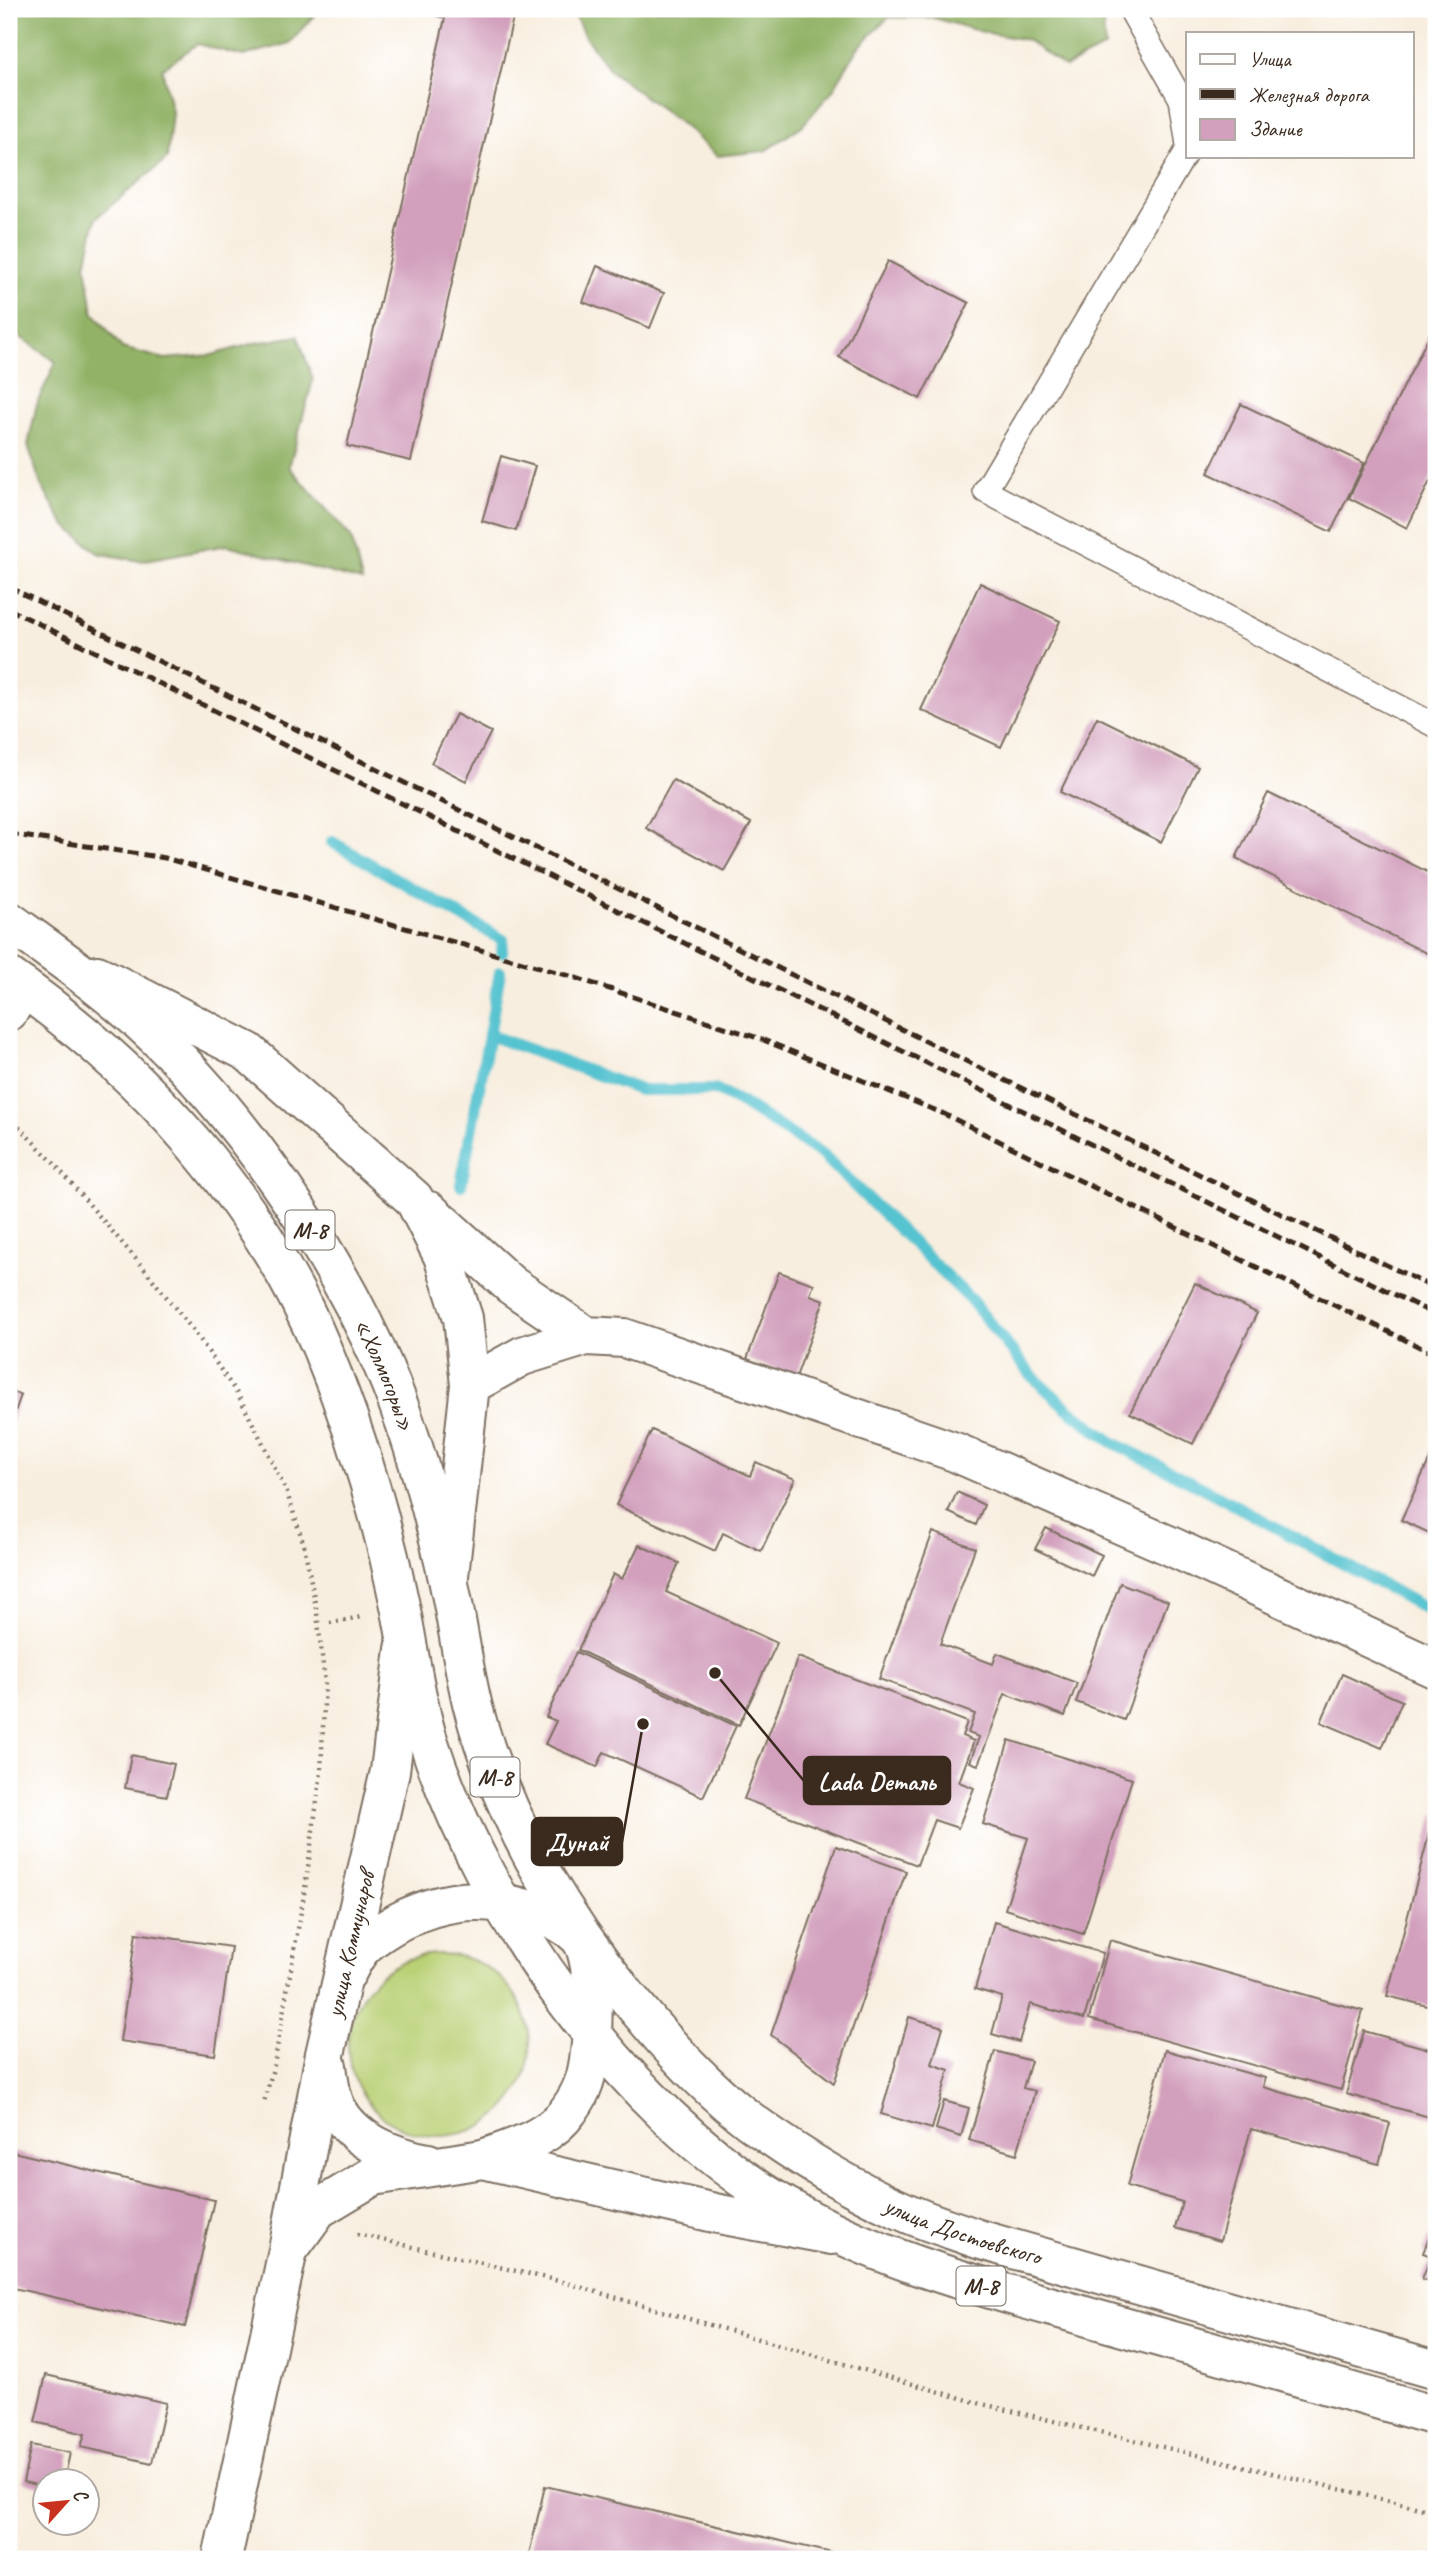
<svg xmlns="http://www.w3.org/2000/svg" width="1445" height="2568" font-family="Caveat,sans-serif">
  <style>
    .green { fill: #b9d075; stroke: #7a7d4a; stroke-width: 2 }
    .forest { fill: #92b266; stroke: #666e42; stroke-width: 2 }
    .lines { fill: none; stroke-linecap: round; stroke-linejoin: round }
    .stream { stroke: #57c3d0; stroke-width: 12 }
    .building { fill: #d29fbc }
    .lane-casing { stroke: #7d6f62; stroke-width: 26 }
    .street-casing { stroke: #7d6f62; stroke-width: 42 }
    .secondary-casing { stroke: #7d6f62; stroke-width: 42 }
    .highway-casing { stroke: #7d6f62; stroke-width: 42 }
    .path { stroke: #7d6f62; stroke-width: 4.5; stroke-dasharray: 2 5; stroke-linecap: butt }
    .lane { stroke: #fff; stroke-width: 23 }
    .street { stroke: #fff; stroke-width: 38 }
    .secondary { stroke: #fff; stroke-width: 38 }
    .highway { stroke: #fff; stroke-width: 38 }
    .rail { stroke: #3b2a1e; stroke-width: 5; stroke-dasharray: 10 5; stroke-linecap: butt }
    .labels { text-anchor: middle; stroke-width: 7; stroke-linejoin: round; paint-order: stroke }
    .shield { fill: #fff; stroke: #766a62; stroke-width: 2 }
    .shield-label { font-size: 23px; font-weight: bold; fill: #3b2a1e }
    .street-label { font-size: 24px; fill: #3b2a1e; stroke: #fff }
    .leader { fill: none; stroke: #3b2a1e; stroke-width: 2.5 }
    .callout-dot { fill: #3b2a1e; stroke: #fff; stroke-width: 2.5 }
    .callout { fill: #3b2a1e; stroke: #3b2a1e; stroke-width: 2.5 }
    .callout-label { font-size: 26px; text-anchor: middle; font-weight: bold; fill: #fff }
  </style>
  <rect width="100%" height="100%" fill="#fff"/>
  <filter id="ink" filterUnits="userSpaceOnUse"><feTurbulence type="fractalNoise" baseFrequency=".0143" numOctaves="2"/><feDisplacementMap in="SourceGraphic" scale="14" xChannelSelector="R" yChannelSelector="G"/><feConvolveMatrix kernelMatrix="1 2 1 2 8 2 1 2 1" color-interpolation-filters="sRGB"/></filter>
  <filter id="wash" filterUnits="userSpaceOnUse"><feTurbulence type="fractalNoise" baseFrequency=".00686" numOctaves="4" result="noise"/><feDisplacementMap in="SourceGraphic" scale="28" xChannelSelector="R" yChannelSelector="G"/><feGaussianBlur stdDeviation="1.57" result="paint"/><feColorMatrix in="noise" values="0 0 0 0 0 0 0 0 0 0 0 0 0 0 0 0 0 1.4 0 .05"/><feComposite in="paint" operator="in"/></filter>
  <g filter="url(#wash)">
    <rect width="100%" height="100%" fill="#f8eedf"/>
    <!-- green -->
    <path class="green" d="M348 2045a91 91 0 1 1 182 0a91 91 0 1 1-182 0Z"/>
    <!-- forest -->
    <path class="forest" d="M9 9H320L290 43 243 56 197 44 162 69 172 112 167 159 96 218 86 265 93 312 122 348 165 359 212 355 255 343 298 336 313 380 289 467 351 537 362 581 227 545 140 561 98 553 64 524 41 485 28 445 37 403 56 362 19 336 9 323Z
      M572 9H1102L1105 47 1065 67 1027 40 983 32 934 18 889 17 857 49 833 90 803 125 765 151 717 156 684 126 612 72 585 37Z"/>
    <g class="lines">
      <!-- stream -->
      <path class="stream" d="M332 842 503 940 502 952
        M500 972 489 1035 640 1090H717L742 1103 823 1155 971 1300 1032 1376 1068 1409 1112 1442 1205 1489 1436 1614
        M461 1185 489 1035"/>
    </g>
    <g id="blocks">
      <!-- building -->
      <path class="building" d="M409 9H515L411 461 347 446 445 18Z
        M888 261 969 303 920 399 839 357Z
        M597 266 664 293 650 328 583 302Z
        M1436 321V469L1407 528 1349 498Z
        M1241 404 1364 463 1331 532 1208 473Z
        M501 456 535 466 516 531 482 521Z
        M980 583 1060 621 1001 747 921 710Z
        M456 714 491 732 466 781 431 763Z
        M1097 717 1198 767 1161 842 1060 792Z
        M673 780 751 823 724 871 646 828Z
        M1268 793 1436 876V958L1236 858Z
        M779 1272 814 1284 810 1295 824 1300 796 1377 747 1359Z
        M1195 1283 1257 1313 1193 1444 1130 1413Z
        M9 1391 21 1395 9 1429Z
        M652 1430 750 1476 756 1462 795 1479 761 1551 723 1533 715 1551 616 1505Z
        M1434 1450 1436 1451V1536L1401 1520Z
        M957 1492 984 1505 976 1525 948 1512Z
        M1046 1528 1102 1555 1092 1576 1035 1549Z
        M933 1532 975 1548 940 1644 993 1664 997 1653 1077 1683 1065 1716 1005 1694 978 1765 970 1762 979 1737 968 1733 975 1714 879 1679Z
        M639 1545 679 1563 666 1592 777 1643 739 1725 578 1650 613 1574 622 1579Z
        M1120 1583 1168 1601 1124 1720 1076 1702Z
        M576 1652 736 1726 703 1797 604 1752 597 1767 545 1744 556 1721 546 1717Z
        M798 1657 967 1722 962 1736 974 1741 959 1782 974 1788 958 1828 934 1820 917 1865 744 1799Z
        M1342 1674 1402 1701 1382 1748 1321 1722Z
        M1009 1740 1132 1779 1083 1934 1005 1909 1028 1838 983 1824Z
        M131 1755 174 1764 167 1796 125 1788Z
        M1434 1815 1436 1816V2008L1387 1996Z
        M836 1846 906 1871 834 2083 771 2035Z
        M994 1922 1103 1953 1084 2019 1030 2004 1019 2042 992 2034 1002 1997 975 1989Z
        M136 1933 231 1947 215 2055 120 2041Z
        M1110 1940 1363 2011 1341 2090 1089 2019Z
        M909 2017 943 2027 932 2064 949 2070 932 2129 881 2114Z
        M1364 2031 1436 2051V2108L1433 2118 1346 2094Z
        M1165 2050 1265 2078 1263 2087 1390 2123 1379 2164 1251 2129 1220 2241 1175 2228 1182 2202 1127 2186Z
        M995 2051 1031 2061 1023 2088 1035 2091 1017 2154 969 2140Z
        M944 2101 969 2108 961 2137 936 2129Z
        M9 2151 214 2200 185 2327 9 2287Z
        M1436 2220V2284L1422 2279 1431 2256 1423 2253Z
        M46 2375 166 2403 152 2463 81 2447 85 2434 35 2422Z
        M31 2445 70 2453 64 2480H46V2487L23 2482Z
        M545 2486 854 2558V2559H528Z"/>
    </g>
  </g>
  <g filter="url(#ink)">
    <use href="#blocks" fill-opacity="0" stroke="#7d6f62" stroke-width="2"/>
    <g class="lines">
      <defs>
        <path id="lane" d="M1130 9 1181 99 1188 145
          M1188 149 985 491 1436 726"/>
        <path id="street" d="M97 975 248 1052 414 1199 443 1256 463 1318 470 1385 449 1576
          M9 1011 23 987
          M429 1211 511 1285 586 1336
          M470 1385 522 1356 586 1336 624 1338 955 1452 1168 1545 1436 1669"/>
        <g id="secondary">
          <path d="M347 1972C351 1964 355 1956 361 1949 369 1940 380 1933 390 1927 436 1899 487 1893 538 1913 552 1918 568 1925 579 1937 599 1959 594 2054 584 2082 581 2091 575 2102 569 2110 550 2138 513 2148 483 2159"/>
          <path d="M327 2066C329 2080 330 2096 337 2109 354 2141 394 2157 428 2163"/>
          <path d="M292 2245 318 2209 373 2176 483 2159 719 2214 832 2235"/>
          <path id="s1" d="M222 2559 288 2250 325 2054 390 1771 405 1649"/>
        </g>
        <g id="highway">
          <path id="s2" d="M9 921C52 952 98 984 138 1020 237 1109 331 1246 384 1368 415 1441 436 1520 452 1598 459 1634 464 1671 473 1707 505 1828 570 1932 652 2026 682 2061 713 2093 750 2121 798 2156 851 2189 905 2212 929 2223 954 2230 978 2239L1436 2370"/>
          <path d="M9 977C142 1070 259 1198 322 1349 356 1431 381 1515 399 1601 409 1647 414 1695 428 1740 482 1910 626 2112 780 2203 876 2260 983 2287 1088 2317 1204 2350 1320 2382 1436 2416"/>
        </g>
      </defs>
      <!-- lane casing -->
      <use href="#lane" class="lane-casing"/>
      <!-- street casing -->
      <use href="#street" class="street-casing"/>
      <!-- secondary casing -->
      <use href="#secondary" class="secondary-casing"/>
      <!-- highway casing -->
      <use href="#highway" class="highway-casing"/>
      <!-- path -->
      <path class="path" d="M9 1117 52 1161 142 1266 199 1338 238 1395 266 1449 287 1493 304 1545 317 1613 325 1682 321 1772 305 1889 274 2065 264 2102
        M330 1623 361 1617
        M357 2234 559 2281 978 2403 1436 2512"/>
      <!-- lane -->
      <use href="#lane" class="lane"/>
      <!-- street -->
      <use href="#street" class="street"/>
      <!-- secondary -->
      <use href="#secondary" class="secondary"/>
      <!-- highway -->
      <use href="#highway" class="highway"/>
      <!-- rail -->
      <path class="rail" d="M9 587 978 1067 1436 1289
        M9 609 1436 1315
        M9 834 165 858 570 976 761 1039 942 1113 1436 1355"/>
    </g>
  </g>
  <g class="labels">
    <!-- shield labels -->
    <g class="shield">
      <rect x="285.5" y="1210.5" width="49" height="39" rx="5"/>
      <rect x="470.5" y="1757.5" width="49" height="39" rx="5"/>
      <rect x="956.5" y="2266.5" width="49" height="39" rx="5"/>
    </g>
    <g class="shield-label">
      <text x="310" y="1238">М-8</text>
      <text x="495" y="1785">М-8</text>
      <text x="981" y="2294">М-8</text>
    </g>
    <!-- street labels -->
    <g class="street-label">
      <text dy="8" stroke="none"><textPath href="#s2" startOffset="598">«Холмогоры»</textPath></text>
      <text dy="8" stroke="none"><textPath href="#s1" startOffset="628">улица Коммунаров</textPath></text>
      <text dy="8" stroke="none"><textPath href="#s2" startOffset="1690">улица Достоевского</textPath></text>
    </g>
  </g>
  <!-- callouts -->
  <path class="leader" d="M715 1673L804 1781M643 1724L622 1842"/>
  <g class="callout-dot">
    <circle cx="715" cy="1673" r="7"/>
    <circle cx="643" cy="1724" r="7"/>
  </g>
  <g class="callout">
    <rect x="804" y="1757" width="146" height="47" rx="7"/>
    <rect x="532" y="1818" width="90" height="47" rx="7"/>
  </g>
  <g class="callout-label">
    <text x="877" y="1790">Lada Dеталь</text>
    <text x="577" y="1851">Дунай</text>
  </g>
  <!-- margin -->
  <rect width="1445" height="2568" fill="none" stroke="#fff" stroke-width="35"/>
  <!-- legend -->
  <rect x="1186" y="32" width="228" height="126" fill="#ffffff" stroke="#b1aaa5" stroke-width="2"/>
  <rect x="1200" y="54" width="35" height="10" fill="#ffffff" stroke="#b1aaa5" stroke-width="2"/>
  <text x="1249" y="66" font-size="21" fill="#3b2a1e">Улица</text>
  <rect x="1200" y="89" width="35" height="10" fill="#3b2a1e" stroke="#b1aaa5" stroke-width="2"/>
  <text x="1249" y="102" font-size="21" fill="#3b2a1e">Железная дорога</text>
  <rect x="1200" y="119" width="35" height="21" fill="#d29fbc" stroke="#b1aaa5" stroke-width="2"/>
  <text x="1249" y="136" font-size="21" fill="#3b2a1e">Здание</text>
  <!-- north arrow -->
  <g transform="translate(66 2502) rotate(63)"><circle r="33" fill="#ffffff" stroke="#b1aaa5" stroke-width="2"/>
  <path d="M0-5L12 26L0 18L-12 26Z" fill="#c8321e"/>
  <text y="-10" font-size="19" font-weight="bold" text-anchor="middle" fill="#3b2a1e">С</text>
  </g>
</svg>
